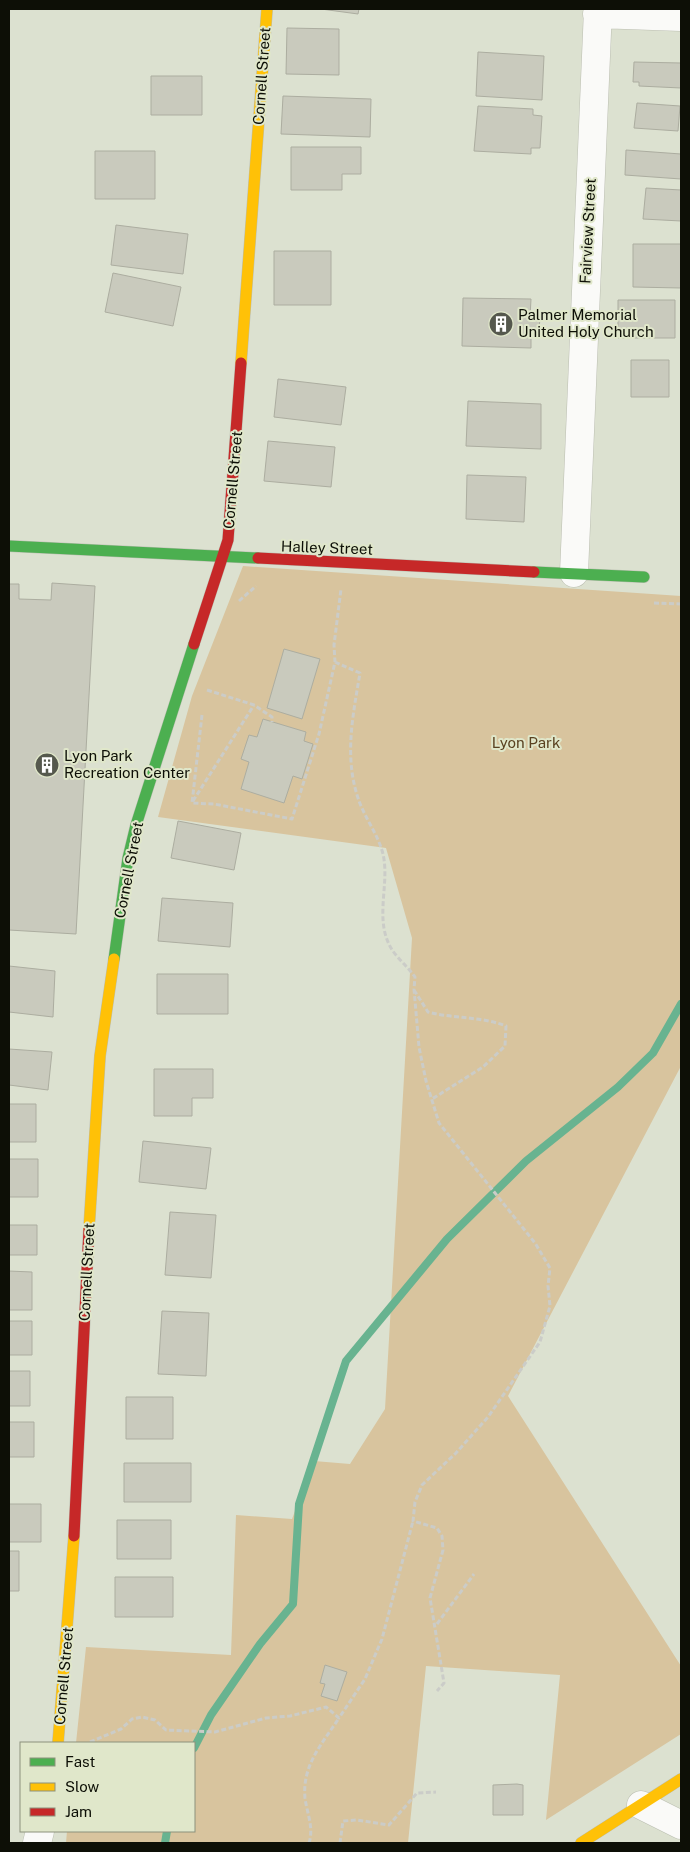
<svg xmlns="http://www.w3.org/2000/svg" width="690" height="1852" font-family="'Public Sans',sans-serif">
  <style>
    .green { fill: #d8c49e }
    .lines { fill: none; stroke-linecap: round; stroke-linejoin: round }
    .stream { stroke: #68b390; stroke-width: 8 }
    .building { fill: #c9cabd; stroke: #acada0 }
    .street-casing { stroke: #bbbeb1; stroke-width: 29 }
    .fast-casing { stroke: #bbbeb1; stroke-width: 12 }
    .slow-casing { stroke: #bbbeb1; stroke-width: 12 }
    .jam-casing { stroke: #bbbeb1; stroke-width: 12 }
    .path { stroke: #cbccc8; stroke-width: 3; stroke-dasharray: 5 2.5; stroke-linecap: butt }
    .street { stroke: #fafaf8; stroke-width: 28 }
    .fast { stroke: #4caf50; stroke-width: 11 }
    .slow { stroke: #ffc107; stroke-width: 11 }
    .jam { stroke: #c62828; stroke-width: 11 }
    .labels { text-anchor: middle; stroke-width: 4; stroke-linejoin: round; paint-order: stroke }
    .street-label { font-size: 15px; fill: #0d0f06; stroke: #e0e7ca }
    .poi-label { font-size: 15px; fill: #0d0f06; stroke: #e0e7ca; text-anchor: start }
    .park-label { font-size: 15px; fill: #5a4221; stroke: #e0e7ca }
  </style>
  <rect width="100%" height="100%" fill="#dce1d0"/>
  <!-- green -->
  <path class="green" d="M243 566 681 596V1066L508 1396 681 1666V1734L546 1820 560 1675 426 1666 408 1843H66L67 1831H194V1743H76L86 1647 231 1655 236 1515 292 1519 314 1461 350 1464 385 1409 412 938 386 848 158 817 192 696Z"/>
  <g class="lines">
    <!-- stream -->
    <path class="stream" d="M194 1748 211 1715 260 1644 293 1604 299 1504 346 1361 447 1239 526 1161 618 1087 653 1053 681 1004
      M165 1843 167 1831"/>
  </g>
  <!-- building -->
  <path class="building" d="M321 9H359L358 14Z
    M287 28 339 29V75L286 74Z
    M478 52 544 56 542 100 476 96Z
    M634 62 681 63V88L639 86V82H633Z
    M151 76H202V115H151Z
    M283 96 371 99 370 137 281 134Z
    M637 103 680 106 678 131 634 128Z
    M478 106 533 109V115L542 116 540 148H531V154L474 151Z
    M291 147H361V174H342V190H291Z
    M626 150 681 154V179L625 175Z
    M95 151H155V199H95Z
    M646 188 681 190V221L643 219Z
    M116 225 188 234 183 274 111 265Z
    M633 244H681V288L633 287Z
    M274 251H331V305H274Z
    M113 273 181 287 173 326 105 312Z
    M463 298 531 299 530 317H540L539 331H531V348L462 346Z
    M618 300H675V338H618Z
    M631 360H669V397H631Z
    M278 379 346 387 341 425 274 417Z
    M468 401 541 404V449L466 446Z
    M268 441 335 447 331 487 264 481Z
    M467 475 526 477 524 522 466 519Z
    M52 583 95 586 76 934 9 930V584H19V599L51 600Z
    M284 649 320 659 302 719 267 708Z
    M263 719 306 732 304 741 313 744 302 779 293 776 284 803 241 789 249 762 241 759 249 735 257 737Z
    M178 821 241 833 234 870 171 858Z
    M162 898 233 903 230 947 158 941Z
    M9 966 55 971 53 1017 9 1012Z
    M157 974H228V1014H157Z
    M9 1049 52 1052 48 1090 9 1085Z
    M154 1069H213V1098H192V1116H154Z
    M9 1104H36V1142H9Z
    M143 1141 211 1148 206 1189 139 1182Z
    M9 1159H38V1197H9Z
    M170 1212 216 1215 211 1278 165 1275Z
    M9 1225H37V1255H9Z
    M9 1271 32 1272V1310H9Z
    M162 1311 209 1313 206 1376 158 1374Z
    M9 1321H32V1355H9Z
    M9 1371H30V1406H9Z
    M126 1397H173V1439H126Z
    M9 1422H34V1457H9Z
    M124 1463H191V1502H124Z
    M9 1504H41V1542H9Z
    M117 1520H171V1559H117Z
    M9 1551H19V1591H9Z
    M115 1577H173V1617H115Z
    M325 1665 347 1672 337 1701 321 1696 325 1684 320 1683Z
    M517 1784 523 1785V1815H493V1785Z"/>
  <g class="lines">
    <defs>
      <path id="street" d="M597 14 681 17
        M574 573 598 9
        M641 1805 681 1825
        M37 1843 40 1831"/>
      <path id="fast" d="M9 546 258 558
        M534 572 644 577
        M114 959 128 858 136 825 194 644"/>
      <path id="slow" d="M241 363 267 9
        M89 1229 100 1056 114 959
        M58 1743 74 1536
        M581 1843 681 1779"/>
      <path id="jam" d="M258 558 534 572
        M194 644 228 540 241 363
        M74 1536 89 1229"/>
    </defs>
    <!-- street casing -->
    <use href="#street" class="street-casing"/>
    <!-- fast casing -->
    <use href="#fast" class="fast-casing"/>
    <!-- slow casing -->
    <use href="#slow" class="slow-casing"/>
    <!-- jam casing -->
    <use href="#jam" class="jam-casing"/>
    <!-- path -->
    <path class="path" d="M239 601 256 586
      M654 603 681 604
      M335 662 360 673C353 715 344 756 358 798 364 817 378 834 383 854 390 884 374 919 391 948 396 957 408 967 415 977L414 989 419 1047 426 1081 439 1123 535 1243 550 1268 548 1286 550 1306 540 1342 488 1417 456 1453 422 1485 415 1502 413 1521 437 1528 442 1536 443 1550 430 1598 444 1683 437 1691
      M207 690 254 705 272 717V722
      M202 715 192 803 214 804 292 819 319 734 335 662 334 645 341 589
      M193 801 254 705
      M414 990 428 1012C454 1019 480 1016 506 1026L505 1046 483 1067 432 1099
      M437 1624 474 1574
      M90 1742 121 1729 132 1719 142 1717 155 1720 166 1730 215 1732 266 1718 290 1716 326 1707 339 1718 365 1679 382 1639 413 1521
      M309 1843C314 1828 307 1813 305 1798 302 1765 322 1744 339 1718
      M340 1843 343 1821 357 1820 389 1825 417 1793 436 1792"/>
    <!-- street -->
    <use href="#street" class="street"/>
    <!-- fast -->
    <use href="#fast" class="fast"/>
    <!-- slow -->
    <use href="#slow" class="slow"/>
    <!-- jam -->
    <use href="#jam" class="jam"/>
  </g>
  <!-- icons -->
  <defs>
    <symbol id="building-disc" viewBox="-11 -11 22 22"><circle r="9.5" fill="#55584d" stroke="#e0e7ca"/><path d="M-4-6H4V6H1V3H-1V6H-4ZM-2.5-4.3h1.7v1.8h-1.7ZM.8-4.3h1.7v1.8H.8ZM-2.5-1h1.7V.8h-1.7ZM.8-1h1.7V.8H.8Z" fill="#fff"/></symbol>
  </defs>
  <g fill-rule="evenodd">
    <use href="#building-disc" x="487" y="310" width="28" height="28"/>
    <use href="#building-disc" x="33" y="751" width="28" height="28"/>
  </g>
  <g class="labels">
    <!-- street labels -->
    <g class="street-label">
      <text transform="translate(262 76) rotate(-86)" y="5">Cornell Street</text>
      <text transform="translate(588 231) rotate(-87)" y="5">Fairview Street</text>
      <text transform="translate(233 480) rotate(-85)" y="5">Cornell Street</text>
      <text transform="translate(327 548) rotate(2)" y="5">Halley Street</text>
      <text transform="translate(129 870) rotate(-79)" y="5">Cornell Street</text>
      <text transform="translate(87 1272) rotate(-87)" y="5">Cornell Street</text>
      <text transform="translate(64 1676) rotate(-85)" y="5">Cornell Street</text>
    </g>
    <!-- poi labels -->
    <g class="poi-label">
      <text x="518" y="320">Palmer Memorial<tspan x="518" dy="17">United Holy Church</tspan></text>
      <text x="64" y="761">Lyon Park<tspan x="64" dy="17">Recreation Center</tspan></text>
    </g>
    <!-- park labels -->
    <g class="park-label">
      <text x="526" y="748">Lyon Park</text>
    </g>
  </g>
  <!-- border -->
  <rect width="690" height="1852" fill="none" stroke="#0d0f06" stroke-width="20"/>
  <!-- legend -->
  <rect x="20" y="1742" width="175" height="90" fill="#e0e7ca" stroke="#8c917c"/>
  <rect x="30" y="1758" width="25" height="8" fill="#4caf50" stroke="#8c917c"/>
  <text x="65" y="1767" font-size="15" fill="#0d0f06">Fast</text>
  <rect x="30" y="1783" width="25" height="8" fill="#ffc107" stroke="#8c917c"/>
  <text x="65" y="1792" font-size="15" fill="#0d0f06">Slow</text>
  <rect x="30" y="1808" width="25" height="8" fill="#c62828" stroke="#8c917c"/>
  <text x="65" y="1817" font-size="15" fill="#0d0f06">Jam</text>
</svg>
